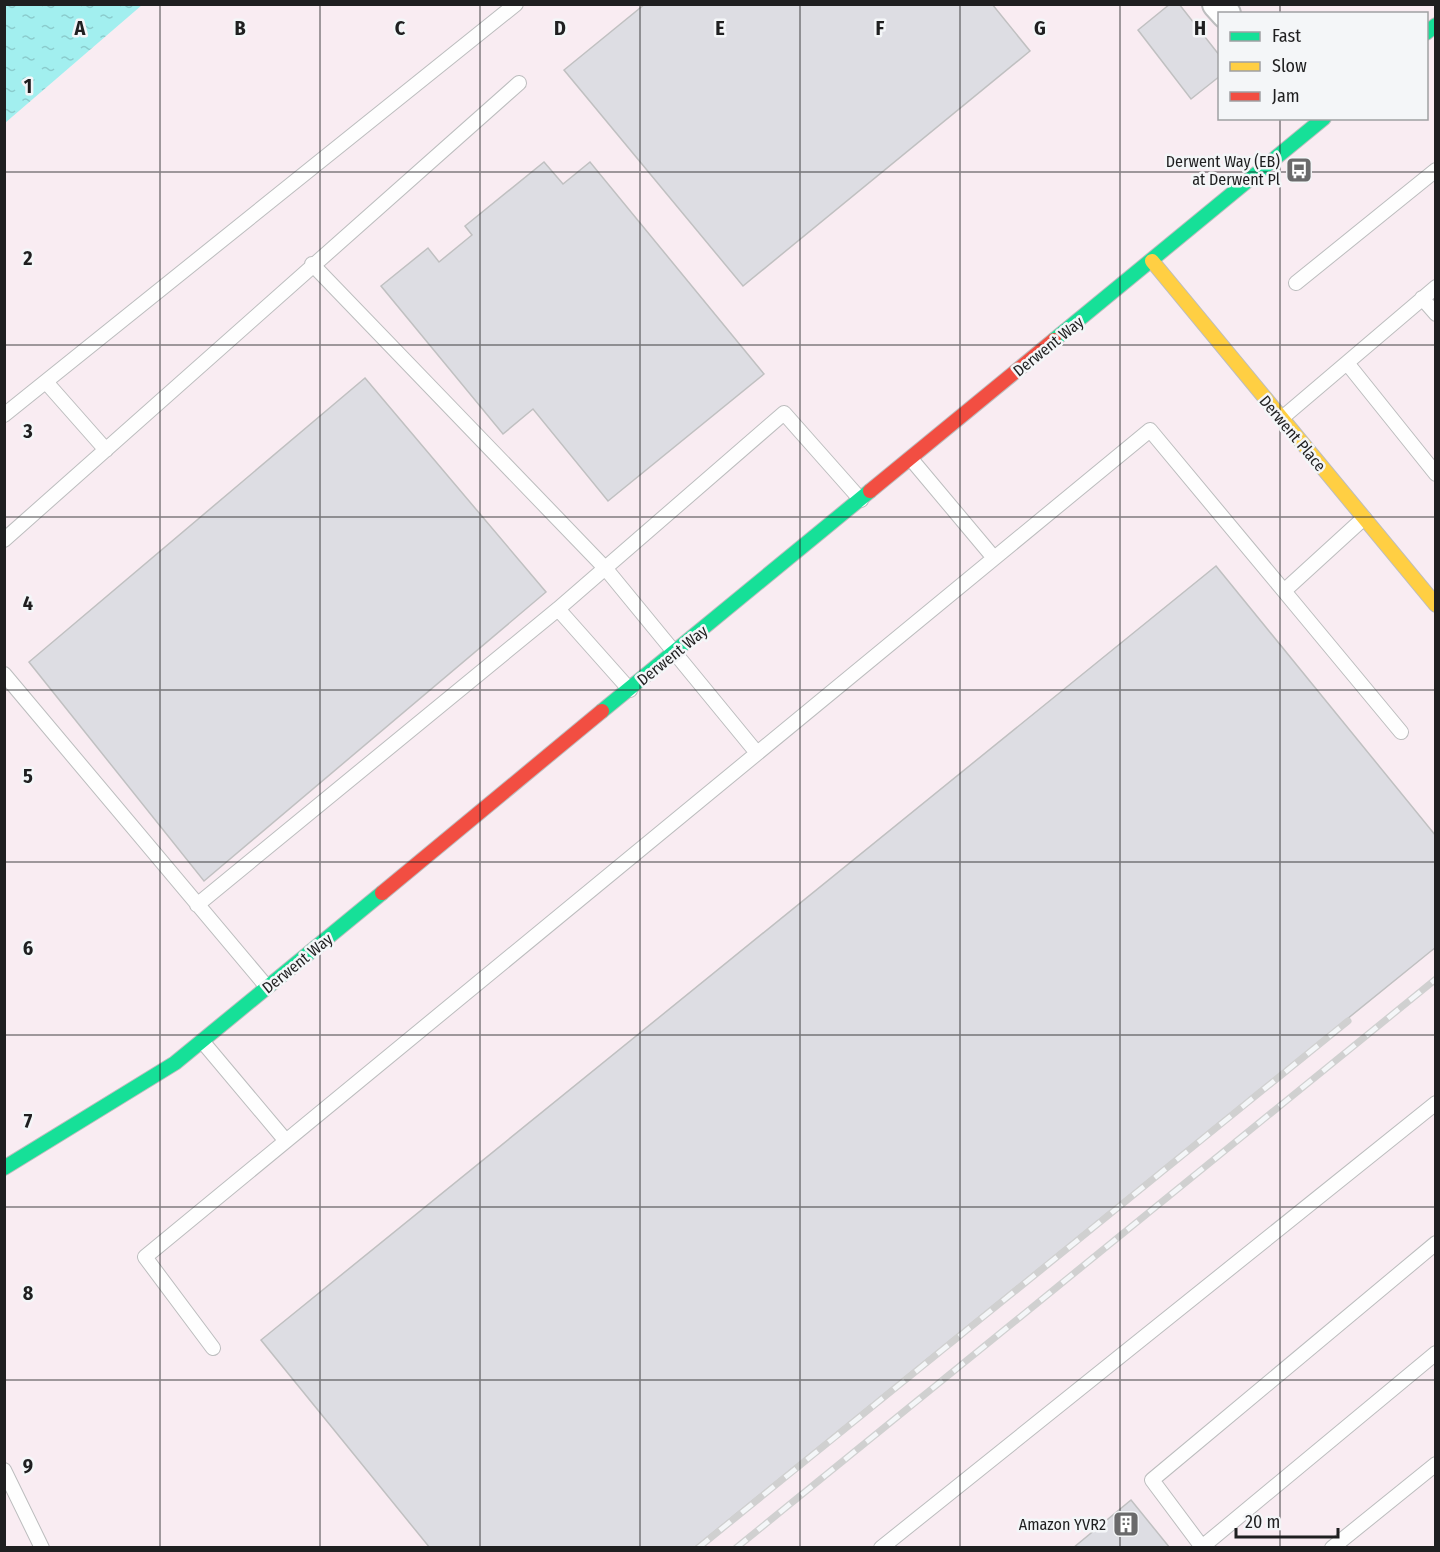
<svg xmlns="http://www.w3.org/2000/svg" width="1440" height="1552" font-family="'Fira Sans Condensed',sans-serif">
  <style>
    .industrial { fill: #f9ecf2; fill-rule: evenodd }
    .water { fill: url(#water-ripples) }
    .building { fill: #dddde3; stroke: #c0c0c1; stroke-width: 1.5 }
    .lines { fill: none; stroke-linecap: round; stroke-linejoin: round }
    .lane-casing { stroke: #bcbdbe; stroke-width: 16 }
    .street-casing { stroke: #bcbdbe; stroke-width: 32 }
    .fast-casing { stroke: #bcbdbe; stroke-width: 16 }
    .slow-casing { stroke: #bcbdbe; stroke-width: 16 }
    .jam-casing { stroke: #bcbdbe; stroke-width: 16 }
    .lane { stroke: #fefefe; stroke-width: 14 }
    .street { stroke: #fefefe; stroke-width: 28 }
    .fast { stroke: #16e098; stroke-width: 14 }
    .slow { stroke: #ffcf43; stroke-width: 14 }
    .jam { stroke: #f24e42; stroke-width: 14 }
    .rail-casing { stroke: #d0d0d0; stroke-width: 7 }
    .rail { stroke: #f4f6f8; stroke-width: 4.5; stroke-dasharray: 14; stroke-linecap: butt }
    .grid { fill: none; stroke: #1f1f20; stroke-width: 1.5; stroke-opacity: 0.55 }
    .labels { text-anchor: middle; stroke-width: 5; stroke-linejoin: round; paint-order: stroke }
    .poi-label { font-size: 16px; fill: #1f1f20; stroke: #f4f6f8; text-anchor: end }
    .street-label { font-size: 16px; fill: #1f1f20; stroke: #f4f6f8 }
    .grid-label { font-size: 20px; text-anchor: middle; font-weight: bold; fill: #1f1f20; stroke: #f4f6f8; stroke-width: 5; stroke-linejoin: round; paint-order: stroke }
  </style>
  <defs>
    <pattern id="water-ripples" width="26" height="14" patternUnits="userSpaceOnUse" patternTransform="scale(1.5)"><rect width="26" height="14" fill="#a2efef"/><path d="M2 4q2-2 4 0t4 0M15 11q2-2 4 0t4 0" fill="none" stroke="#8bcccd"/></pattern>
  </defs>
  <rect width="100%" height="100%" fill="#f5f6f7"/>
  <!-- industrial -->
  <path class="industrial" d="M5 5H1435V1547H5ZM1220 14H1426V118H1220Z"/>
  <!-- water -->
  <path class="water" d="M5 4H142V5L5 123Z"/>
  <!-- building -->
  <path class="building" d="M645 4H992L1030 51 743 286 564 70Z
    M1170 4H1179L1220 56V76L1191 99 1138 30Z
    M544 162 563 184 590 162 764 374 608 501 533 409 503 434 381 286 428 248 439 262 472 235 465 226Z
    M365 378 546 592 204 881 29 662Z
    M1216 566 1436 836V947L694 1548H430L261 1340Z
    M1131 1500 1170 1548H1073Z"/>
  <g class="lines">
    <defs>
      <path id="lane" d="M312 264 606 569 757 753
        M1296 283 1436 170
        M1422 298 1436 314
        M1347 363 1436 474
        M46 382 106 450
        M4 415 516 4
        M1282 418 1436 287
        M911 459 994 558
        M4 540 519 83
        M1284 591 1401 732
        M558 609 630 690
        M4 674 267 987
        M197 905 558 609 784 413 861 500
        M202 1041 286 1141
        M1436 1243 1152 1480 1202 1547 1436 1353
        M213 1348 145 1257 1150 430 1284 591 1364 518
        M4 1470 42 1548
        M881 1548 1436 1103
        M1332 1548 1436 1464"/>
      <path id="street" d="M1217 4 1226 14"/>
      <path id="fast" d="M1426 33 1436 25
        M1054 340 1324 118
        M602 711 870 491
        M4 1168 175 1063 382 893"/>
      <path id="slow" d="M1152 261 1436 605"/>
      <path id="jam" d="M870 491 1054 340
        M382 893 602 711"/>
    </defs>
    <!-- lane casing -->
    <use href="#lane" class="lane-casing"/>
    <!-- street casing -->
    <use href="#street" class="street-casing"/>
    <!-- fast casing -->
    <use href="#fast" class="fast-casing"/>
    <!-- slow casing -->
    <use href="#slow" class="slow-casing"/>
    <!-- jam casing -->
    <use href="#jam" class="jam-casing"/>
    <!-- lane -->
    <use href="#lane" class="lane"/>
    <!-- street -->
    <use href="#street" class="street"/>
    <!-- fast -->
    <use href="#fast" class="fast"/>
    <!-- slow -->
    <use href="#slow" class="slow"/>
    <!-- jam -->
    <use href="#jam" class="jam"/>
    <defs>
      <path id="rail" d="M698 1548 1348 1021
        M736 1548 1436 979"/>
    </defs>
    <!-- rail casing -->
    <use href="#rail" class="rail-casing"/>
    <!-- rail -->
    <use href="#rail" class="rail"/>
  </g>
  <!-- grid -->
  <path class="grid" d="M160 4V1548M320 4V1548M480 4V1548M640 4V1548M800 4V1548M960 4V1548M1120 4V1548M1280 4V14M1280 118V1548M4 172H1436M4 345H1436M4 517H1436M4 690H1436M4 862H1436M4 1035H1436M4 1207H1436M4 1380H1436"/>
  <!-- icons -->
  <defs>
    <symbol id="bus-square" viewBox="-11 -11 22 22"><rect x="-9" y="-9" width="18" height="18" rx="4" fill="#6a6a6b" stroke="#f4f6f8"/><path d="M-5-6H5V4H4V6H2V4H-2V6H-4V4H-5ZM-3.5-4V0h7V-4ZM-3.5 1.2v1.5H-2V1.2ZM2 1.2v1.5H3.5V1.2Z" fill="#fff"/></symbol>
    <symbol id="building-square" viewBox="-11 -11 22 22"><rect x="-9" y="-9" width="18" height="18" rx="4" fill="#6a6a6b" stroke="#f4f6f8"/><path d="M-4-6H4V6H1V3H-1V6H-4ZM-2.5-4.3h1.7v1.8h-1.7ZM.8-4.3h1.7v1.8H.8ZM-2.5-1h1.7V.8h-1.7ZM.8-1h1.7V.8H.8Z" fill="#fff"/></symbol>
  </defs>
  <g fill-rule="evenodd">
    <use href="#bus-square" x="1284" y="155" width="30" height="30"/>
    <use href="#building-square" x="1111" y="1509" width="30" height="30"/>
  </g>
  <g class="labels">
    <!-- poi labels -->
    <g class="poi-label">
      <text x="1280" y="167">Derwent Way (EB)<tspan x="1280" dy="18">at Derwent Pl</tspan></text>
      <text x="1106" y="1530">Amazon YVR2</text>
    </g>
    <!-- street labels -->
    <g class="street-label">
      <text transform="translate(1048 346) rotate(-39)" y="6">Derwent Way</text>
      <text transform="translate(1293 433) rotate(50)" y="6">Derwent Place</text>
      <text transform="translate(672 655) rotate(-39)" y="6">Derwent Way</text>
      <text transform="translate(297 963) rotate(-39)" y="6">Derwent Way</text>
    </g>
  </g>
  <g class="grid-label">
    <text x="80" y="35">A</text>
    <text x="240" y="35">B</text>
    <text x="400" y="35">C</text>
    <text x="560" y="35">D</text>
    <text x="720" y="35">E</text>
    <text x="880" y="35">F</text>
    <text x="1040" y="35">G</text>
    <text x="1200" y="35">H</text>
    <text x="28" y="93">1</text>
    <text x="28" y="265">2</text>
    <text x="28" y="438">3</text>
    <text x="28" y="610">4</text>
    <text x="28" y="783">5</text>
    <text x="28" y="955">6</text>
    <text x="28" y="1128">7</text>
    <text x="28" y="1300">8</text>
    <text x="28" y="1473">9</text>
  </g>
  <!-- border -->
  <rect width="1440" height="1552" fill="none" stroke="#1f1f20" stroke-width="12"/>
  <!-- legend -->
  <rect x="1218" y="12" width="210" height="108" fill="#f4f6f8" stroke="#9fa0a2" stroke-width="1.5"/>
  <rect x="1230" y="32" width="30" height="9" fill="#16e098" stroke="#9fa0a2" stroke-width="1.5"/>
  <text x="1272" y="42" font-size="18" fill="#1f1f20">Fast</text>
  <rect x="1230" y="62" width="30" height="9" fill="#ffcf43" stroke="#9fa0a2" stroke-width="1.5"/>
  <text x="1272" y="72" font-size="18" fill="#1f1f20">Slow</text>
  <rect x="1230" y="92" width="30" height="9" fill="#f24e42" stroke="#9fa0a2" stroke-width="1.5"/>
  <text x="1272" y="102" font-size="18" fill="#1f1f20">Jam</text>
  <!-- scale -->
  <path d="M1236 1528v9h102v-9" fill="none" stroke="#1f1f20" stroke-width="3"/>
  <text x="1245" y="1528" font-size="18" fill="#1f1f20" stroke="#f4f6f8" stroke-width="4.5" paint-order="stroke">20 m</text>
</svg>
